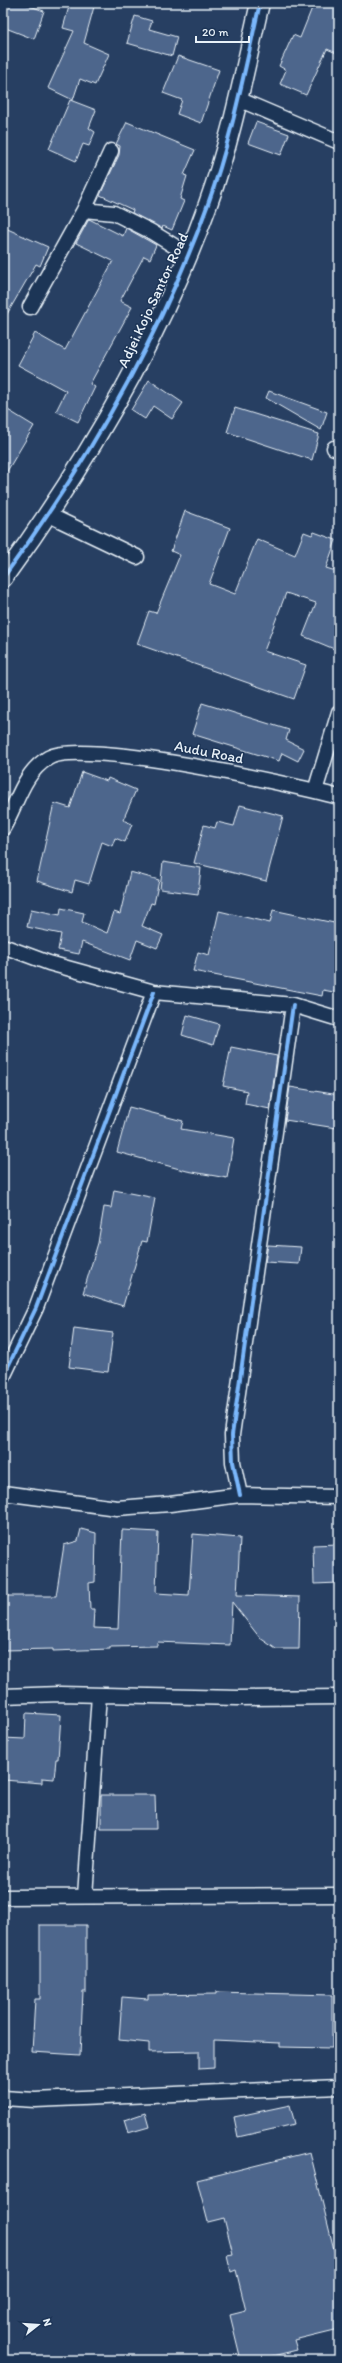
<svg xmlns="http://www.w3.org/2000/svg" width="342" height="2363" font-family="Itim,sans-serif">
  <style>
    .building { fill: #4e668c; stroke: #e8f1f8 }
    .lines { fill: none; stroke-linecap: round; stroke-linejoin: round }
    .minor-casing { stroke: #e8f1f8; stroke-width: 17 }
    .tertiary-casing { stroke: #e8f1f8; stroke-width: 21 }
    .minor { stroke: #1d3557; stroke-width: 14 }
    .tertiary { stroke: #1d3557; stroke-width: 18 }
    .cycleway-casing { stroke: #1d3557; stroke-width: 6 }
    .cycleway { stroke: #7ab7fb; stroke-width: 4 }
    .labels { text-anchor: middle; stroke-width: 3; stroke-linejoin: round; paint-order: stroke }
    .street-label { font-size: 15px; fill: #e8f1f8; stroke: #1d3557 }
  </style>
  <rect width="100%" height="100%" fill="#273f62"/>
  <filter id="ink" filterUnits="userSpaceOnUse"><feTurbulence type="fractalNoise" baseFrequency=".025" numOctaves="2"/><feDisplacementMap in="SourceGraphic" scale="8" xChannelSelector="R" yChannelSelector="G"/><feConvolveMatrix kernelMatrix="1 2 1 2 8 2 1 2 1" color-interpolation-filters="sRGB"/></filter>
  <g filter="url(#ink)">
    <!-- building -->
    <path class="building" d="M3 3H22L44 11 34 39 3 27Z
      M70 3H95L84 43 109 54 95 85 80 79 73 100 48 88 74 31 63 28Z
      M314 3H339V54L327 49 306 95 280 84 286 70 279 66 293 35 300 38Z
      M135 16 152 21 149 29 177 37 172 56 127 43Z
      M178 56 219 70 201 123 177 114 182 100 163 93Z
      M70 100 96 110 89 128 95 132 89 146 83 144 76 161 49 149Z
      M127 122 195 150 184 175 187 176 180 199 184 201 172 230 163 226 162 229 132 213 133 210 100 195 119 155 120 146 116 144Z
      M256 122 289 134 281 155 248 143Z
      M89 219 123 236 126 228 156 245 150 259 144 256 120 301 132 307 90 384 95 387 78 422 56 411 66 391 18 365 35 333 65 350 113 261 76 243Z
      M3 227 48 247 40 266 36 264 3 321Z
      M149 380 183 403 172 419 153 406 145 419 131 410Z
      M269 391 327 412 321 430 266 398Z
      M3 407 34 426 3 478Z
      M235 408 319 434 312 460 227 432Z
      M185 511 230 528 209 584 235 594 257 539 295 555 304 532 312 535 314 532 336 540 326 568 339 572V651L303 636 316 603 286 593 264 651 306 665 294 699 137 644 149 611 156 613 180 555 171 551Z
      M202 703 289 730 286 740 304 749 298 761 282 753 279 761 192 734Z
      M82 772 107 781 108 778 136 790 123 820 132 824 125 842 115 838 112 846 102 842 89 884 75 880 72 892 37 881 54 803 70 808Z
      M240 805 283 816 266 881 194 863 204 825 215 828 217 822 234 826Z
      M163 862 201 868 198 894 160 889Z
      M130 872 159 880 154 904 151 903 142 926 163 935 157 948 137 940 130 960 82 942 79 954 58 950 61 934 27 927 31 909 60 915 61 908 84 913 82 922 107 933 114 912 120 914Z
      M273 910 339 924 336 936 339 937V993L323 990 322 996 193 971 198 952 209 955 219 911 270 923Z
      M187 1015 219 1024 213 1045 182 1035Z
      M231 1047 277 1056 270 1109 245 1104 247 1091 223 1086Z
      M290 1087 339 1095 336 1128 285 1120Z
      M129 1107 183 1121 181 1129 234 1138 227 1178 187 1171 117 1152Z
      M114 1190 155 1198 147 1242 142 1241 123 1306 83 1293 98 1243 104 1207 111 1208Z
      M268 1245 301 1247 299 1264 265 1262Z
      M74 1328 113 1333 108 1372 69 1367Z
      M81 1529 96 1533 95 1582 89 1583 90 1609H94L93 1628 118 1629 122 1530 158 1532 156 1593 189 1595 193 1534 240 1538 237 1595 300 1597 299 1649H276L260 1638 232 1602 230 1645 157 1642V1646L110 1647V1649L53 1651V1649L3 1650V1596H56L64 1545 78 1541Z
      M339 1544V1583L314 1584 313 1545Z
      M26 1713 61 1715 58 1759H56L54 1779 42 1778V1783L3 1780V1738L25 1739Z
      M101 1795H155L156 1829H101Z
      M40 1925H86V1991H83L80 2055 32 2052 35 1999H40Z
      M216 1992 332 1995V2048L280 2047V2043L214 2040V2068L199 2069V2051L149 2052V2043L119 2040 122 1997 148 1999V1995L216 1994Z
      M290 2105 295 2124 238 2137 234 2117Z
      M145 2113 149 2127 128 2133 124 2120Z
      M310 2152 339 2270V2329L294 2340 297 2350 256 2360H241L230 2315 246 2311 236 2270 231 2272 227 2255 233 2254 224 2218 208 2222 197 2180Z"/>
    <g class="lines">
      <defs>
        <path id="minor" d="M238 99 339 142
          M84 210 114 213 150 231 189 255
          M30 307 84 210 111 151
          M334 448 339 449
          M49 515 137 557
          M315 791 339 712
          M3 828C17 804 23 773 48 758 81 737 293 785 339 797
          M3 946 49 963 154 992 293 1005 339 1019
          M3 1377 36 1308 154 992
          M3 1493 117 1508 170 1504 240 1495 339 1497
          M240 1495 233 1462 232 1435 293 1005
          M3 1696 60 1694 238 1698 339 1697
          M85 1896 99 1695
          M3 1897 339 1895
          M3 2098 35 2100 339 2087"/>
        <path id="tertiary" d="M3 578C87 463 160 338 208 204 231 141 245 68 260 3"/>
      </defs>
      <!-- minor casing -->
      <use href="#minor" class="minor-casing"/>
      <!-- tertiary casing -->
      <use href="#tertiary" class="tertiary-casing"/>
      <!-- minor -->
      <use href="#minor" class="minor"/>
      <!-- tertiary -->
      <use href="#tertiary" class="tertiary"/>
      <defs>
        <path id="cycleway" d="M3 578C87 463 160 338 208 204 231 141 245 68 260 3
          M3 1377 36 1308 154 992
          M240 1495 233 1462 232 1435 293 1005"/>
      </defs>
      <!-- cycleway casing -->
      <use href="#cycleway" class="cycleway-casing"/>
      <!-- cycleway -->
      <use href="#cycleway" class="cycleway"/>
    </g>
  </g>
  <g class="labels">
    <!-- street labels -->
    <g class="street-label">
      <text transform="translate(153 300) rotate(-65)" y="5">Adjei Kojo Santor Road</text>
      <text transform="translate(209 752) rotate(11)" y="5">Audu Road</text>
    </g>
  </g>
  <!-- margin -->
  <rect width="342" height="2363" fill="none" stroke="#1d3557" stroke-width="16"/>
  <rect x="8" y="8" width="326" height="2347" fill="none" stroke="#e8f1f8" stroke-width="1.5" filter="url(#ink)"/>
  <!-- north arrow -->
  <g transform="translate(38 2325) rotate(73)" stroke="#1d3557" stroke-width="3" paint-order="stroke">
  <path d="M0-3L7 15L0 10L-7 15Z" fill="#e8f1f8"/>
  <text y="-6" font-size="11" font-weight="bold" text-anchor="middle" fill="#e8f1f8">N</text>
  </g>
  <!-- scale -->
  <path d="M196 36v6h53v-6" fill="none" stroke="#e8f1f8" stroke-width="2"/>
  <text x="202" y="36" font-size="12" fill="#e8f1f8" stroke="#1d3557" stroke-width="3" paint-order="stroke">20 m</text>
</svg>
